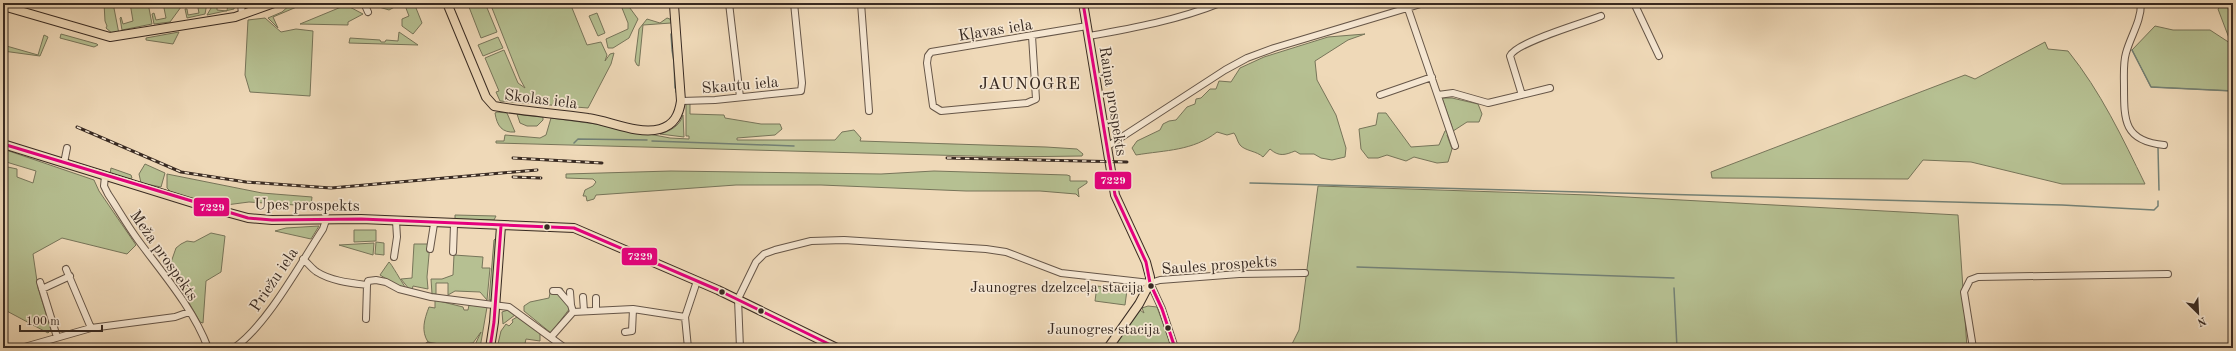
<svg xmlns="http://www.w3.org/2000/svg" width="2236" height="351" font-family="'Old Standard TT',serif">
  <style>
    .green { fill: #b6c092; stroke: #77755a }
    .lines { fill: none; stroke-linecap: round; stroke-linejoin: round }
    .stream { stroke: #738075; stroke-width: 1.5 }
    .minor-casing { stroke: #665648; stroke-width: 8 }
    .major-casing { stroke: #382a22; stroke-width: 10 }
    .minor { stroke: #f5e6d1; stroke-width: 6 }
    .major { stroke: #efd9b8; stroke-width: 8 }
    .rail-casing { stroke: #382a22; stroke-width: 3 }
    .rail { stroke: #f5e6d1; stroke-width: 1.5; stroke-dasharray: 4.5; stroke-linecap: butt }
    .bus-1-casing { stroke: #f5e6d1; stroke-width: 6 }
    .bus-1 { stroke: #e5007d; stroke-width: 3 }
    .bus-dot { fill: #382a22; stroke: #f5e6d1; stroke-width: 1.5 }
    .labels { text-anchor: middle; stroke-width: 3.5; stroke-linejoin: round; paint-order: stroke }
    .bus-label { font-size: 15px; fill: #382a22; stroke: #f5e6d1; text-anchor: end }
    .street-label { font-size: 16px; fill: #382a22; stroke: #f5e6d1 }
    .neighbourhood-label { font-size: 17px; letter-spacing: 1px; fill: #382a22; stroke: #f5e6d1 }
    .line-badge { stroke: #f5e6d1; stroke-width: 1.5 }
    .badge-label { font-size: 11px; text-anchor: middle; font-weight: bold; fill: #fff }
  </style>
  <rect width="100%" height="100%" fill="#efd9b8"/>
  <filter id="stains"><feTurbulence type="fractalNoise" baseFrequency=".005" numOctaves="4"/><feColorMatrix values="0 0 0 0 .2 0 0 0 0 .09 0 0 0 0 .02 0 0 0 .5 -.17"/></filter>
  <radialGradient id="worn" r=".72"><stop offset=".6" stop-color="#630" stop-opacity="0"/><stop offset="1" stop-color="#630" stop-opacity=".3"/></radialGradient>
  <!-- green -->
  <path class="green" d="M104 3H113L119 34H113L106 28 107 26 105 21Z
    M130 3H148L152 24 122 30 120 18 121 17 123 24 133 21Z
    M163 3H181V7L170 22 154 24 152 14 154 13 156 20 166 18Z
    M197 3H207L205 14 187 18 185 9H187L188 15 199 13Z
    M214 3H217V10L227 11 228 3H235L234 9 207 15Z
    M292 3H306L273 17 278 28 268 18 282 12Z
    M381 3H402L389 10 379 7 382 5Z
    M404 3H414L422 23 413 34 402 26V19L409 16Z
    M479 3H485L497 32 481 38 469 7Z
    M490 3H570L587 45 601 42 607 55 605 61 610 54 614 53 611 64 588 108 500 101 496 92 499 91 485 58 504 50 518 83 525 88 520 79Z
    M620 3 627 4 638 19 629 38 613 48H608L606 39 628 29V23Z
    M2223 3H2233V42L2229 38 2218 9Z
    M346 5 363 14 348 22V25L300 24Z
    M597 13 605 33 598 36 589 16Z
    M265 18 281 32 296 29 313 31 310 96 250 92 245 75 248 20Z
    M667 18 670 19 671 23 643 25 639 66 637 65 635 61 639 29 647 19 660 23Z
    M2155 26 2173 30H2210L2233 45V91L2151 87 2132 50Z
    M179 32 173 44 146 40V38Z
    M399 32 418 45 349 43 350 38 380 40 381 42H385L386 40 398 41Z
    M61 34 97 44 98 45 94 47 60 38Z
    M1365 34 1348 40 1315 61 1317 80 1336 115 1346 148 1345 157 1332 160 1321 158 1314 154H1300L1295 151C1285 155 1279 157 1270 149L1263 157C1257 151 1245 151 1240 145 1237 141 1237 137 1234 133L1227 135 1217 132C1193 151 1166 150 1136 155L1132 148 1137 141 1160 130 1163 124 1169 121 1176 120 1187 107 1195 104 1196 99 1201 98 1210 89H1216L1219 81 1231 82 1240 68 1264 57 1328 37Z
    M44 35 48 37 40 56 3 51V45L38 55Z
    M498 37 503 48 483 56 478 45Z
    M2045 42 2048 49 2068 51C2101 92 2122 137 2145 184H2062L1971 162 1923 160 1908 179 1712 178 1711 172 1965 75 1975 79Z
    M1442 98H1452L1478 104 1482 114 1479 122H1467L1447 135 1452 149 1448 162 1437 163 1414 157 1406 161 1387 155 1378 158H1368L1361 149 1359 129 1376 125 1378 113H1386L1411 147 1439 145 1445 131 1452 127Z
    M690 103V114L724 115 725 118 761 124H780L782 129 775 135 737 138V140H835L842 132 854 130 861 138 860 141 1046 147 1077 149 1083 154 1082 156 1008 157 496 143V141H504L505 135 540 138 546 135 551 118 596 124 670 138 689 139V136H686V104Z
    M497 112 507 113 515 132C502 133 497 126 495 113Z
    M517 114 543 117V120L537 126H527L520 123Z
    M683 115 684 137 660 134C670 131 680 126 683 115Z
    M3 149 94 180 99 191 136 245 127 254 62 238 33 254 38 288 51 330 48 333 3 309V190L7 178 3 166 17 169V177L33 183 36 171 3 161Z
    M145 164 165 173 161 187 141 183 139 174Z
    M111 168 131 175 132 178 130 179 110 174Z
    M671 171 881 174 934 171 1067 175 1070 176V181H1087V183L1078 189 1079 197 1076 194 1040 191H966L821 185H736L596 195 594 199 587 201 586 196H583L585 190 593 186 596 182 593 179 566 178V174Z
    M167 174 262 193 312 197 311 206 249 202 226 205 225 209 171 192 167 188Z
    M1318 186 1589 195 1958 215 1967 348H1290L1299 330Z
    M455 215 496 216 494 220 455 219Z
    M319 226 311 239 275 231 286 228Z
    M354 230H376V241L354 242Z
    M211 233 225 236 221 272 206 281 203 323 200 322 169 268 176 248 181 244 187 241 194 242Z
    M497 237 493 300H489L494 240Z
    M376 242 384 243V255L375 254Z
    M374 243 373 255 339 245Z
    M414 244H430L427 277 428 289 413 286 412 290 409 289 401 279 412 278Z
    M454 255 483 257 482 268H490L487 300 480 292 455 291 448 295V283H436V294H432L431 279H442L453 275Z
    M389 262C391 263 402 283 406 288L400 287 380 275Z
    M1097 286 1127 290 1125 305 1095 301Z
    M551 288 555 289 562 288 570 308 551 333 524 311V306L530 302 549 298Z
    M435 300 463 307 464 310H468L469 305 487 307 480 348 474 347 481 332 473 343 464 344 463 348 428 342C421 331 424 320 429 307L435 308Z
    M1148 306 1157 307 1172 348H1112L1138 312 1140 310 1144 313 1142 308Z
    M508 310 515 315 503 324 502 312Z
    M517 317 540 333V341L526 339 524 348H497L501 331 506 324 509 326 513 322 512 320Z"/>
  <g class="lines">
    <!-- stream -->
    <path class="stream" d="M671 34 672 49
      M672 50 674 62
      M2132 50 2151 87 2233 91
      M674 62 675 88
      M676 89V92
      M652 141 794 146
      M574 143 578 139 647 140
      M2158 148 2159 190
      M1250 183 2062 205 2154 210 2158 206V201
      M1357 267 1674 278
      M1674 288 1677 348"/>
    <defs>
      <path id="minor" d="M241 3 242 15
        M364 3 368 12
        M729 3 740 97
        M861 3 869 111
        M1406 3 1455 146
        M1634 3 1659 56
        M2141 3C2141 22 2131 35 2126 53 2123 63 2124 76 2124 87 2124 121 2124 141 2164 145
        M1032 36 1036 99 1027 103 941 111 933 106 927 63 928 56 931 52 1087 26
        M1089 36C1134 28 1178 20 1220 3
        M1380 95 1432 77
        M1438 95 1453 93 1488 103 1550 88
        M1522 95 1510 56C1516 42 1584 23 1601 16
        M681 101 715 100 801 91 802 83 794 3
        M1108 146 1225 70 1247 58 1274 48 1424 3
        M64 163 67 148
        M105 176 104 186 108 194C118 209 127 225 138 240 163 274 193 308 208 348
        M430 249 434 224
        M453 252 454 225
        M394 257 397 237 396 221
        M303 259C308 263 312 269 317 272 331 281 351 283 367 285
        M66 269 91 328
        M40 282 57 337
        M1150 283 1162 309 1175 348
        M42 289 70 276
        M553 291H559L571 305 573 312 633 309 685 317 697 281
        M570 292 571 305
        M583 297 584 311
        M596 298V310
        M685 317 688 348
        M366 319 367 285 368 281 376 280 386 282 399 289 431 297 509 307 565 348
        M625 332 632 331 633 309
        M551 337 573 312
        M428 346 430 348
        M21 348 91 328 175 317 189 312
        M234 348C267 325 300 264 323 229L326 220
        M740 348 738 299 756 262 764 254 775 250 811 241 844 240 986 249 1006 252 1061 273 1150 283 1160 280 1239 274 1305 273
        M1973 348 1964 292 1970 280 1978 277 2168 274"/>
      <path id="major" d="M447 3 486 97 494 106C525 112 557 113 588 118 610 121 638 135 660 129 674 125 679 115 681 101L674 5 676 3
        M1083 3 1115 195 1146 262 1150 277V283L1139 304 1108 348
        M3 6 110 37 235 17 274 3
        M3 144 193 203 248 218 272 220 361 219 574 228 718 290 837 348
        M490 348 494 322 501 226"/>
    </defs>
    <!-- minor casing -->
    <use href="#minor" class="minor-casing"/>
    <!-- major casing -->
    <use href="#major" class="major-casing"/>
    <!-- minor -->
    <use href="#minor" class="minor"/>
    <!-- major -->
    <use href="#major" class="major"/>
    <defs>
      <path id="rail" d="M77 127 181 172 246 182 331 188 537 170
        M513 158 602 163
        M947 158 1127 162
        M513 177 541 178"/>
    </defs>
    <!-- rail casing -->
    <use href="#rail" class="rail-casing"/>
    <!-- rail -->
    <use href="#rail" class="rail"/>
    <defs>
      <path id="bus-1" d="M1083 3 1115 195 1146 262 1150 283 1162 309 1175 348
        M3 144 248 218 272 220 361 219 574 228 718 290 837 348
        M490 348 494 322 501 226"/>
    </defs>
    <!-- bus-1 casing -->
    <use href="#bus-1" class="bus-1-casing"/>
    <!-- bus-1 -->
    <use href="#bus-1" class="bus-1"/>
  </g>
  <!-- markers -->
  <g class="bus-dot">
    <circle cx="547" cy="227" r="3.5"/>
    <circle cx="1151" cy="286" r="3.5"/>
    <circle cx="722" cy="292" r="3.5"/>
    <circle cx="761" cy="311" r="3.5"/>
    <circle cx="1168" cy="328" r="3.5"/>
  </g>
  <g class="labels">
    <!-- bus labels -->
    <g class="bus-label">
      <text x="1144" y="292">Jaunogres dzelzceļa stacija</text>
      <text x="1160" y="334">Jaunogres stacija</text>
    </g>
    <!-- street labels -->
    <g class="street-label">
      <text transform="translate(995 29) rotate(-9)" y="6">Kļavas iela</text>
      <text transform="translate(740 84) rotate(-5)" y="6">Skautu iela</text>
      <text transform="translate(541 98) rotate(7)" y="6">Skolas iela</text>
      <text transform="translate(1114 101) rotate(81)" y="6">Raiņa prospekts</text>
      <text transform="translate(307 204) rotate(1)" y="6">Upes prospekts</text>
      <text transform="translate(165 255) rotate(55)" y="6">Meža prospekts</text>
      <text transform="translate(1219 264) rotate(-4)" y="6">Saules prospekts</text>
      <text transform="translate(273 279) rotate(-56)" y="6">Priežu iela</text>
    </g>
    <!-- neighbourhood labels -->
    <g class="neighbourhood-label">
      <text x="1030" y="89">JAUNOGRE</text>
    </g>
  </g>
  <g class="line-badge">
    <rect x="1094" y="171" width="38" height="19" rx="4" fill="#e5007d"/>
    <rect x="193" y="197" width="37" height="20" rx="4" fill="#e5007d"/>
    <rect x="621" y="247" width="37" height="19" rx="4" fill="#e5007d"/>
  </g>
  <g class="badge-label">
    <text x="1113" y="184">7229</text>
    <text x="212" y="211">7229</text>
    <text x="640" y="260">7229</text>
  </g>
  <!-- margin -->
  <rect width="2236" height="351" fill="none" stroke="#efd9b8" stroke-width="16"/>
  <rect x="4" y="4" width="2228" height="343" fill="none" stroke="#382a22" stroke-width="2"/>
  <rect x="8" y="8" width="2220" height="335" fill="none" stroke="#382a22"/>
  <!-- north arrow -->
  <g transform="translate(2198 313) rotate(156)" stroke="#f5e6d1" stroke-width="3" paint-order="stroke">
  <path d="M0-3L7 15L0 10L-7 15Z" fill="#382a22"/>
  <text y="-6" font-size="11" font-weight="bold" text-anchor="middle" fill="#382a22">N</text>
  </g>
  <!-- scale -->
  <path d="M20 325v6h82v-6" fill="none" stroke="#382a22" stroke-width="2"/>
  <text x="26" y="325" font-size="12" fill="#382a22" stroke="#f5e6d1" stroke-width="3" paint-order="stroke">100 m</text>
  <rect width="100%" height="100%" filter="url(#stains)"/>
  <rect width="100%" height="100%" fill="url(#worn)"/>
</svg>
